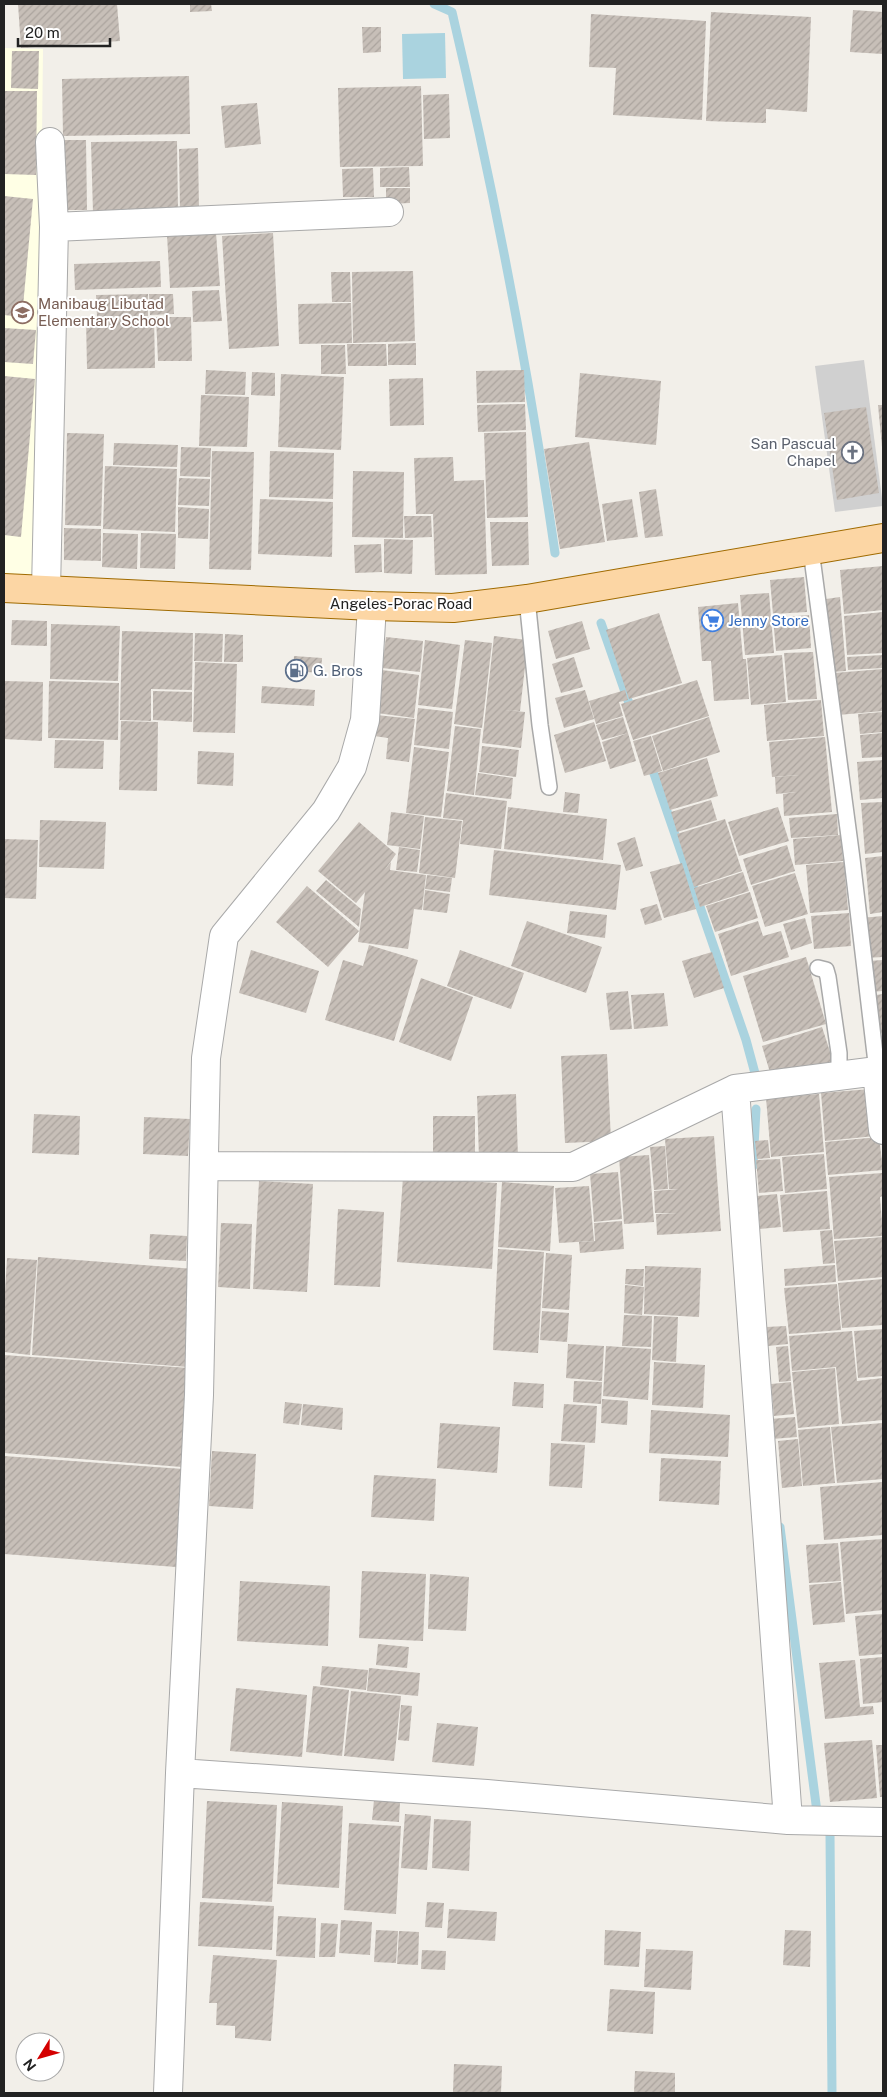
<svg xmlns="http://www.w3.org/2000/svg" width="887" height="2097" font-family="'Public Sans',sans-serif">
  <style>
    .education { fill: #ffffe5 }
    .religious { fill: #d0d0d0 }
    .water { fill: #aad3df }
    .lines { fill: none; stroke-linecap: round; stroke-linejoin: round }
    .stream { stroke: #aad3df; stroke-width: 9 }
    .building { fill: url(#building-hatch) }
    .lane-casing { stroke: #a9a9a9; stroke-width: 18 }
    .street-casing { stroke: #a9a9a9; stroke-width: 30 }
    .primary-casing { stroke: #a06b00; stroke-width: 30 }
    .lane { stroke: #fff; stroke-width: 15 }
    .street { stroke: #fff; stroke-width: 28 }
    .primary { stroke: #fcd6a4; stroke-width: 28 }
    .labels { text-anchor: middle; stroke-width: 4; stroke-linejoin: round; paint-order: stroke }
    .education-label { font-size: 15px; fill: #785e54; stroke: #fff; text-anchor: start }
    .worship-label { font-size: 15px; fill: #5b616d; stroke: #fff; text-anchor: end }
    .street-label { font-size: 15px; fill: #222; stroke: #fff }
    .shop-label { font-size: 15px; fill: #366cbe; stroke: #fff; text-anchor: start }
    .service-label { font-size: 15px; fill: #4e5e75; stroke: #fff; text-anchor: start }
  </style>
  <defs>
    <pattern id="building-hatch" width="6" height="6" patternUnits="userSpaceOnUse" patternTransform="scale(1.25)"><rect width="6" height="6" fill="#c7bfb8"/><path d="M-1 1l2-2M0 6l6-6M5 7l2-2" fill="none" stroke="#aba49e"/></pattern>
  </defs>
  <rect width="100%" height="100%" fill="#f2efe9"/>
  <!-- education -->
  <path class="education" d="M4 48 43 49 37 580 4 577Z"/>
  <!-- religious -->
  <path class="religious" d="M864 360 883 506 835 512 815 366Z"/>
  <!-- water -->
  <path class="water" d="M445 33 446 78 403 79 402 34Z"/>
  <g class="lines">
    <!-- stream -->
    <path class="stream" d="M434 4 452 12C494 191 529 372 555 553
      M601 623 632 712
      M650 762 746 1040 756 1077
      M753 1166 756 1109
      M780 1527 817 1812
      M830 1833 832 2093"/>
  </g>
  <!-- building -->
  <path class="building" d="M18 4H117L120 41 21 48Z
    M190 4H211L212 11 190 12Z
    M853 10 883 12V54L850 52Z
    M711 12 811 17 807 112 766 109V123L706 121Z
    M591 14 706 21 702 120 613 115 616 68 589 67Z
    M362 27H381V52L363 53Z
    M12 51H39L38 89 11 88Z
    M189 76 190 134 63 136 62 79Z
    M421 86 423 166 340 167 338 88Z
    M4 91H37L36 175 4 174Z
    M449 94 450 138 424 139 423 95Z
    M257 103 261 144 225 148 221 106Z
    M57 140H86L87 210H59Z
    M177 141 178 211 93 213 91 142Z
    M198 148 199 210H180L179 149Z
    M409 167 410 187H380V168Z
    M373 168 374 197H343L342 169Z
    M386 188H410V203L386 204Z
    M4 196 33 199 22 317 4 315Z
    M216 233 220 286 170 288 167 235Z
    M273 233 279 346 229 349 222 236Z
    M160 261 161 287 75 290 74 264Z
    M413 271 415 341 353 343 352 272Z
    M331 272H350L351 302H332Z
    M219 290 222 321 193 322 192 291Z
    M148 294V316L97 317 96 295Z
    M149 294H173L174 314 150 315Z
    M351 303 352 343 299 344 298 304Z
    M154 317 155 368 87 369 86 318Z
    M156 317H191L192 361H158Z
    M4 328 36 330 33 364 4 362Z
    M416 343V365H388V344Z
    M347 344H386L387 366H348Z
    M321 345H345L346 374H321Z
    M206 370 246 372 245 395 205 394Z
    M524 370 525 402 477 403 476 371Z
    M252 372 275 373V396L251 395Z
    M580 373 661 381 656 445 575 437Z
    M281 374 344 377 341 450 278 447Z
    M4 376 35 379 21 537 4 535Z
    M423 378 424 425 390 426 389 379Z
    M201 395 249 397 247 447 199 446Z
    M525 404 526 430 478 432 477 405Z
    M878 405H883V447H882Z
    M866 407 879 493 837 500 824 413Z
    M526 432 528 517 487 518 484 433Z
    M67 433 104 434 101 526 65 525Z
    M589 442 605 542 560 549 544 449Z
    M114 443 178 445 177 467 113 465Z
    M181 447 211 448 210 477 180 476Z
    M212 451 254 452 251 570 209 569Z
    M270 451 334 453 333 499 269 497Z
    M453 457 454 481 484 480 487 574 435 575 433 514H416L414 458Z
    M105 466 177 469 175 532 103 529Z
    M353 471 404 472 403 538 352 537Z
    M179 478 210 479 209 506 178 505Z
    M656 489 663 536 645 538 639 492Z
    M260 499 333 502 332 557 258 554Z
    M632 499 638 537 607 541 602 504Z
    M178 507 209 509 208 539 178 538Z
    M404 516H431L432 537 405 538Z
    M490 522H528L529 565 492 566Z
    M64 528 101 529V561L64 560Z
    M103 533 138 534 137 569 102 567Z
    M141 533 176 534 175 569 140 568Z
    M384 539 413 540 412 574 384 573Z
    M381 544 382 572 355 573 354 545Z
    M883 566V610L844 614 840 570Z
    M804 577 807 612 773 614 770 580Z
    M769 593 774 653 745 655 740 595Z
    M840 597 846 671 832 672 826 599Z
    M738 603 743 659H746L749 699 714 701 711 661H702L698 607Z
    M883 612V653L847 655 844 616Z
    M659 613 682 683 629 699 606 630Z
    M809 615 811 648 776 651 773 618Z
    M12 620 47 621V646L11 645Z
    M582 621 590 649 556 659 548 631Z
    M51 624 120 626 118 681 50 679Z
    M122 631 193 633 192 690 151 689V721L120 720Z
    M195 633 223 634 222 662 194 661Z
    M225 634 243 635V662H224Z
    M494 636 528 640 520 711 505 710 525 712 521 748 482 743Z
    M386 637 423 641 420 672 382 668Z
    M425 640 460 645 452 709 418 705Z
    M465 640 492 643 482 728 454 724Z
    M813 652 817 699 788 700 784 653Z
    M782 655 786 702 751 705 747 658Z
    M883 655V668L848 670 847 657Z
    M294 656 322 658 321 673 293 671Z
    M574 657 583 687 561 693 552 664Z
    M195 662 237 664 235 733 193 732Z
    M883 669V711L838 715 834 673Z
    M382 670 419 675 414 718 377 713Z
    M697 680 709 716 633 740 621 704Z
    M4 681 43 682 42 741 4 739Z
    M49 681 119 683 118 740 48 738Z
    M262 686 315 690 314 706 261 703Z
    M585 690 594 719 564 728 555 698Z
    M625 690 628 700 619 702 623 716 596 724 589 701Z
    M153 691 192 692V722L153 720Z
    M821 700 824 736 767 741 764 705Z
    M418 708 453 712 449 749 414 745Z
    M883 712V732L860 734 858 714Z
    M376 715 415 719 409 762 386 759 388 738 374 736Z
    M623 717 628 733 602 740 596 725Z
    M709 717 720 752 663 771 652 736Z
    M121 721 158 722 157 791 119 790Z
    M594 722 606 761 565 773 554 735Z
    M455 726 481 729 474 795 447 791Z
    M628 733 636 761 610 769 602 742Z
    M883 733V757L862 758 860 735Z
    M651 736 662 771 644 776 633 741Z
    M825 737 832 812 784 816 783 794 796 792 776 794 775 777 799 775 772 777 769 742Z
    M55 740 104 741 103 769 54 768Z
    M482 746 519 750 516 777 479 772Z
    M414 747 449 752 441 817 406 813Z
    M198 751 234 753 233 786 197 784Z
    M707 758 718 796 670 810 658 773Z
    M883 760V798L860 800 857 762Z
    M478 773 513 778 511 799 475 795Z
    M565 792 580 794 578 813 563 812Z
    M446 793 507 801 501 849 460 844 463 820 443 818Z
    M711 800 717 820 677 832 671 812Z
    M883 802V852L865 854 861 803Z
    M508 807 607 819 603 860 504 849Z
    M778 807 789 841 739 856 728 822Z
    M391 812 424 816 420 849 387 845Z
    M837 814 838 835 791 838 789 818Z
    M425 817 462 821 455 878 419 873Z
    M725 819 742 871 694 887 677 834Z
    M40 820 106 822 104 869 39 867Z
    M359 822 396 854 384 871 391 862 390 870 426 875 422 910 414 909 408 949 358 942 365 892 356 903 318 871Z
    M841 835 843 861 795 865 793 839Z
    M635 837 643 866 626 871 617 843Z
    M4 839 38 840 36 899 4 898Z
    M787 845 795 871 751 885 743 859Z
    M399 847 420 850 417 872 396 870Z
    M494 850 621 865 616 910 489 895Z
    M883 856V912L870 914 865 858Z
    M844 862 848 910 810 913 806 865Z
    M682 863 696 909 664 918 650 872Z
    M743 872 749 891 700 907 694 888Z
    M795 873 808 914 765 927 752 886Z
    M427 875 452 878 450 892 425 889Z
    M326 880 361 909 359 927 316 891Z
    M307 886 359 931 328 967 276 922Z
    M425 890 450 894 447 913 423 910Z
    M750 892 758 918 715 932 706 906Z
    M657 904 662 920 645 925 640 909Z
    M570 911 607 915 605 938 567 933Z
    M849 913 851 946 814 949 811 916Z
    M883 916V957L865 958 861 918Z
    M805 918 812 943 791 950 783 924Z
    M527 921 602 947 586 993 511 966Z
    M758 921 763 936 781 931 789 957 731 976 718 934Z
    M369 945 418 960 394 1041 325 1020 343 960 363 966Z
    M251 950 319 971 306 1013 239 993Z
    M460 950 524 973 511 1009 447 986Z
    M712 952 724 988 694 998 682 961Z
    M806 957 826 1024 763 1042 743 976Z
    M883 960V991L870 992 868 961Z
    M421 978 473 997 451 1061 399 1042Z
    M628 991 632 1029 610 1030 606 993Z
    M664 993 668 1026 634 1029 631 995Z
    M883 994V1033L879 1034 876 995Z
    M822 1027 833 1061 772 1079 762 1046Z
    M607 1054 611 1141 565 1143 561 1056Z
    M871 1089 875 1136 825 1141 821 1093Z
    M516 1094 518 1158 479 1159 477 1096Z
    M819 1094 824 1152 771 1157 766 1098Z
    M34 1114 80 1116 79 1155 32 1153Z
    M433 1116H475V1164H433Z
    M144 1117 190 1119 188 1156 143 1154Z
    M714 1136 721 1231 692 1233 691 1211 692 1233 657 1235 656 1214 678 1213H655L654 1191 679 1189H669L665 1139Z
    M879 1137 883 1170 828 1175 825 1142Z
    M768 1140 770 1158 757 1159 755 1141Z
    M665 1146 668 1189 654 1190 650 1147Z
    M824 1154 827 1189 785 1193 782 1157Z
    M649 1155 654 1222 624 1224 619 1157Z
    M780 1159 783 1191 759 1193 756 1160Z
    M618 1172 622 1219 594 1222 590 1174Z
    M882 1173 883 1196 880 1197 883 1236 834 1239 829 1177Z
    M403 1177 497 1183 492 1269 397 1262Z
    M259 1181 313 1184 307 1292 253 1289Z
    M502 1182 554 1186 550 1251 498 1247Z
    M589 1186 594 1241 559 1243 555 1188Z
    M827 1191 830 1229 783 1232 780 1195Z
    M777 1194 781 1227 760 1229 757 1196Z
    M338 1209 384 1212 380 1287 334 1285Z
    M622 1221 624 1249 580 1253 579 1242 595 1241 594 1223Z
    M221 1223 252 1224 250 1289 218 1287Z
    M832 1230 835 1263 823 1264 820 1231Z
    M150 1234 187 1236 186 1261 149 1259Z
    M883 1237V1277L838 1281 834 1241Z
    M498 1249 544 1252 538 1353 493 1350Z
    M546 1253 572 1255 569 1310 542 1308Z
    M38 1257 195 1269 188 1367 32 1355Z
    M7 1258 37 1260 30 1355 4 1352V1308Z
    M835 1265 836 1282 785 1286 784 1269Z
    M645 1266 701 1268 699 1317 644 1314Z
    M626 1269H644L643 1286 625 1284Z
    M883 1279V1325L842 1328 838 1283Z
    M837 1284 841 1330 789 1334 784 1288Z
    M625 1285 644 1287 642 1315 624 1313Z
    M542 1311 569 1313 567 1342 540 1340Z
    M624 1315 652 1316 651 1347 622 1346Z
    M654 1316 678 1317 676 1362 652 1360Z
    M786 1326 788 1344 768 1346 766 1327Z
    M883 1329V1376L858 1378 854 1331Z
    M852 1331 857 1381 883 1378V1420L842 1424 836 1367 792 1371 789 1336Z
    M568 1344 604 1346 602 1381 566 1378Z
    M606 1346 651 1349 648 1400 603 1396Z
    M788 1346 791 1381 779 1382 776 1347Z
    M4 1355 189 1368 182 1467 4 1453Z
    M654 1362 705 1365 703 1408 652 1405Z
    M835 1368 839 1424 798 1428 792 1372Z
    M574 1381 602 1382 601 1404 573 1402Z
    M514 1382 544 1384 543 1408 512 1406Z
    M791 1382 794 1414 774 1416 771 1384Z
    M602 1399 628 1401 627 1425 601 1423Z
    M285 1402 302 1404 299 1425 283 1423Z
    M303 1404 343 1408 342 1430 301 1425Z
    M564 1404 597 1406 595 1443 561 1441Z
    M651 1410 730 1415 728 1457 649 1453Z
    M795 1417 797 1437 772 1439 770 1419Z
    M440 1423 500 1427 497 1473 437 1468Z
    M883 1423V1479L837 1483 831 1427Z
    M830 1427 835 1483 803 1486 798 1430Z
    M798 1439 802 1486 782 1488 778 1441Z
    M551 1443 585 1445 582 1488 549 1486Z
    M212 1451 256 1454 253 1509 209 1506Z
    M4 1456 183 1469 176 1567 4 1554Z
    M661 1458 721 1461 719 1505 659 1501Z
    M374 1475 436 1479 434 1521 371 1517Z
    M883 1482V1535L824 1540 820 1487Z
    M883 1539V1610L846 1614 840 1542Z
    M838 1543 841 1581 809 1583 806 1545Z
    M362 1571 426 1574 423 1641 359 1638Z
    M430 1574 469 1577 466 1631 428 1629Z
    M240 1581 330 1586 328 1646 237 1641Z
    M841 1582 845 1622 813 1625 809 1585Z
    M883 1614V1654L859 1656 855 1616Z
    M378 1644 409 1647 407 1668 376 1665Z
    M883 1657V1702L863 1704 860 1659Z
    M855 1660 860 1707 873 1706 874 1714 825 1719 819 1663Z
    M322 1666 368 1670 366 1690 320 1685Z
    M369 1668 420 1673 418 1696 367 1691Z
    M313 1686 349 1690 342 1756 306 1752Z
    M236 1688 307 1695 302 1757 230 1751Z
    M351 1691 401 1696 394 1761 344 1756Z
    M401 1705 412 1706 409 1741 398 1740Z
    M437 1723 478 1727 474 1766 432 1762Z
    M872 1740 877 1798 830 1802 824 1743Z
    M876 1745H883V1797H880Z
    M374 1800 400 1802 399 1822 372 1820Z
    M207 1801 277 1805 272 1902 202 1898Z
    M282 1802 343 1806 339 1888 277 1884Z
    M405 1814 431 1816 427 1870 401 1868Z
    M434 1819 471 1821 469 1871 432 1868Z
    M349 1823 401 1826 396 1914 344 1910Z
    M200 1902 274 1906 272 1950 198 1946Z
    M427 1902 444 1903 442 1928 425 1927Z
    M449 1909 497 1912 495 1941 447 1938Z
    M278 1916 316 1918 315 1958 276 1956Z
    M341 1920 372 1922 370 1955 339 1953Z
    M321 1923 338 1924 335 1957H319Z
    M376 1930 398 1931 396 1963 374 1962Z
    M605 1930 641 1932 639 1967 604 1965Z
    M785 1930 811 1931 810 1967 783 1965Z
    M399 1931 419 1932 418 1965 397 1964Z
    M646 1949 693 1951 691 1990 644 1987Z
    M422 1950 446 1951 445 1970 421 1969Z
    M213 1955 277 1960 271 2041 235 2038V2026L216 2025 217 2003H209Z
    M610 1989 655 1992 653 2034 607 2031Z
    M454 2064 502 2066 501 2093 453 2092Z
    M635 2071 675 2073V2093H634Z"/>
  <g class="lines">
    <defs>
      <path id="lane" d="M811 550 852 859 877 1071
        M527 599 540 725 549 787
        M818 968 826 970 828 977 839 1053V1075"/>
      <path id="street" d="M54 227 389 212
        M46 590 54 227 50 142
        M735 1089 788 1820
        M205 1166 573 1167 735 1089 877 1071 883 1130
        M180 1773 487 1794 788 1820 883 1822
        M168 2093 180 1773 199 1395 206 1058 224 936 326 811 352 767 365 720 372 606"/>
      <path id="primary" d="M4 588 372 606 453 608 527 599 883 538"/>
    </defs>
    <!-- lane casing -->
    <use href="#lane" class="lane-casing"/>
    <!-- street casing -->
    <use href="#street" class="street-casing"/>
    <!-- primary casing -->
    <use href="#primary" class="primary-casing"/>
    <!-- lane -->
    <use href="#lane" class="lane"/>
    <!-- street -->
    <use href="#street" class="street"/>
    <!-- primary -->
    <use href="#primary" class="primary"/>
  </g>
  <!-- icons -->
  <defs>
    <symbol id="school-ring" viewBox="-11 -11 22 22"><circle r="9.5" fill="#fff" stroke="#8d6e63" stroke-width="1.5"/><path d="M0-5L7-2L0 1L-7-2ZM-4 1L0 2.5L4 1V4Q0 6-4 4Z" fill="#8d6e63"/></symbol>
    <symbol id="church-ring" viewBox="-11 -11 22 22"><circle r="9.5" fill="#fff" stroke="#6b7280" stroke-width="1.5"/><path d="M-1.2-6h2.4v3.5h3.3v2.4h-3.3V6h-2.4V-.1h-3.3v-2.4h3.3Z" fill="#6b7280"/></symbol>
    <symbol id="supermarket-ring" viewBox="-11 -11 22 22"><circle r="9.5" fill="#fff" stroke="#3f7fe0" stroke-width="1.5"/><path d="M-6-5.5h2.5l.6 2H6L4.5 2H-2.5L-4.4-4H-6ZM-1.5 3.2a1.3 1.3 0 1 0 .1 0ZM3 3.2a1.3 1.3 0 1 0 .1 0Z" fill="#3f7fe0"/></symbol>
    <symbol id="fuel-ring" viewBox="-11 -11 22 22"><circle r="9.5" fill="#fff" stroke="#5c6f8a" stroke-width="1.5"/><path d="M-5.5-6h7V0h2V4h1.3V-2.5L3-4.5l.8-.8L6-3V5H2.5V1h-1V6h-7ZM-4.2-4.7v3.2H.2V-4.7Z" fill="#5c6f8a"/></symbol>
  </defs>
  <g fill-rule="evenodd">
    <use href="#school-ring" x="10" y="300" width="25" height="25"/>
    <use href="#church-ring" x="840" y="440" width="25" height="25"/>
    <use href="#supermarket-ring" x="700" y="608" width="25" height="25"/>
    <use href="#fuel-ring" x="284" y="658" width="25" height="25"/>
  </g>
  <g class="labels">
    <!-- education labels -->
    <g class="education-label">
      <text x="38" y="309">Manibaug Libutad<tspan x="38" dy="17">Elementary School</tspan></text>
    </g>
    <!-- worship labels -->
    <g class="worship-label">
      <text x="836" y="449">San Pascual<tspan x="836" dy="17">Chapel</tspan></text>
    </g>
    <!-- street labels -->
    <g class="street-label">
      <text x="401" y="609">Angeles-Porac Road</text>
    </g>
    <!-- shop labels -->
    <g class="shop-label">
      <text x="728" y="626">Jenny Store</text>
    </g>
    <!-- service labels -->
    <g class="service-label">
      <text x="313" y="676">G. Bros</text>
    </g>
  </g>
  <!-- border -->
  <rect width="887" height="2097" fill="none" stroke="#222222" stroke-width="10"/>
  <!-- north arrow -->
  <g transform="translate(40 2057) rotate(233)"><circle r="24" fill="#ffffff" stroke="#a7a7a7"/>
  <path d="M0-4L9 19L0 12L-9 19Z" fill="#d40000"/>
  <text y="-8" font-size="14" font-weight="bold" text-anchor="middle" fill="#222222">N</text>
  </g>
  <!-- scale -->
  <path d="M18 38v8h92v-8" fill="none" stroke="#222222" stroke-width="2.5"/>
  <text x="25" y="38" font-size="15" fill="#222222" stroke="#ffffff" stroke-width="4" paint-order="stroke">20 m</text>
</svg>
